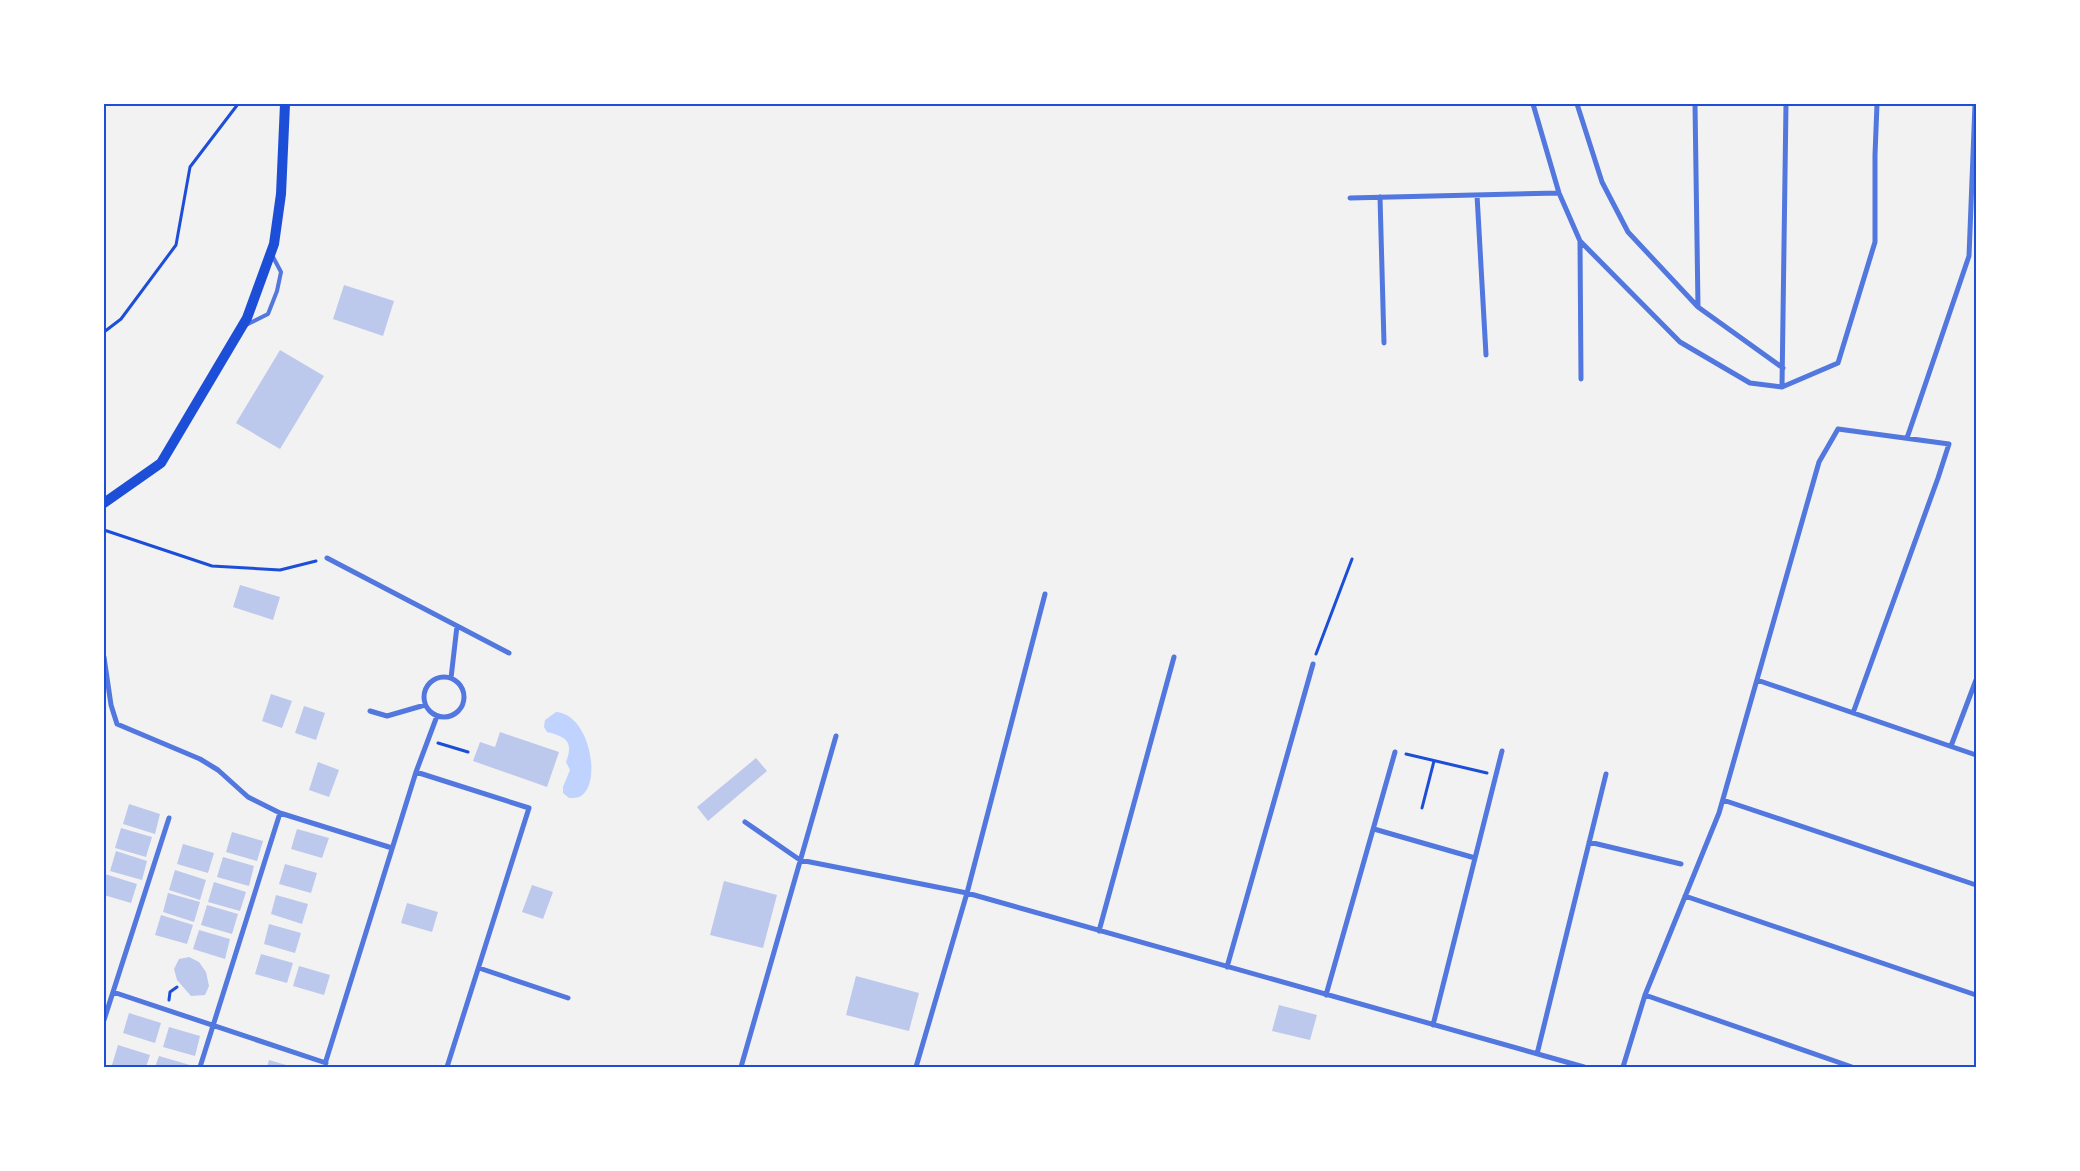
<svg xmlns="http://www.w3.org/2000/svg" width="2080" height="1171" font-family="'Alegreya Sans',sans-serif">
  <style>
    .water { fill: #bfd3fe }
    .building { fill: #bdc9ec }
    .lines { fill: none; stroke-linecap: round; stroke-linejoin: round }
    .path { stroke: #1d4ed8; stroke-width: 3 }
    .service { stroke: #5277de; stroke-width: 4 }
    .minor { stroke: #5277de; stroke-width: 5 }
    .secondary { stroke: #1d4ed8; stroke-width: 10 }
    .neatline { fill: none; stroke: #1d4ed8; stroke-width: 2 }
  </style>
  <rect width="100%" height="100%" fill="#f2f2f2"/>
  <!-- water -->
  <path class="water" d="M556 712C590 714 602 783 581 796 578 798 573 798 569 798L563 793V787L570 770 566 762C574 741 566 737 547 732L544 727 545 720Z"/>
  <!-- building -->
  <path class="building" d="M344 285 394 301 383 336 333 319Z
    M280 350 324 376 280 449 236 423Z
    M240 585 280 597 273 620 233 607Z
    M271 694 292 701 282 728 262 721Z
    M304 706 325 713 316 740 295 733Z
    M500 732 559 752 547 787 473 761 480 742 495 747Z
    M756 758 767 771 708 821 697 807Z
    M318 762 339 770 329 797 309 790Z
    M129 804 160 814 155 834 123 824Z
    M121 828 152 837 146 857 115 848Z
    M297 829 329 838 322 858 291 849Z
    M232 832 263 841 257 861 226 852Z
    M183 844 214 853 208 873 177 864Z
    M116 851 147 861 142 880 110 871Z
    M223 857 254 866 249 886 217 877Z
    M285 864 317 873 311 893 279 884Z
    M175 870 206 880 200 900 169 890Z
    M105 874 137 884 131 903 104 895Z
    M724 881 777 895 763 948 710 935Z
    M214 882 246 892 240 911 208 902Z
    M532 885 553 892 543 919 522 912Z
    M168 893 200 902 194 922 163 912Z
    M276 895 308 904 302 924 271 914Z
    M407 903 438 912 432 932 401 923Z
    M207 905 238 914 232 934 201 925Z
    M161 915 193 925 187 944 155 935Z
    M269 924 301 933 295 953 264 944Z
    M199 930 230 939 225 959 193 949Z
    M261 954 293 963 287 983 255 974Z
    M189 957 199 962 206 972 209 986 205 995 191 996 177 980 174 969 179 959Z
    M299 966 330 975 324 995 293 986Z
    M856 976 919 993 909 1031 846 1015Z
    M1279 1005 1317 1015 1310 1040 1272 1031Z
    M129 1013 161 1023 155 1043 123 1033Z
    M169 1027 200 1036 195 1056 163 1047Z
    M118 1045 150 1055 146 1067H119L112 1065Z
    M159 1056 190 1065V1067H155Z
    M269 1060 293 1067H267Z"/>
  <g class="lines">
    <!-- path -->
    <path class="path" d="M104 332 121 319 176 245 190 167 238 104
      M104 530 212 566 280 570 316 561
      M1316 654 1352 559
      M438 743 468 752
      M1406 754 1487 773
      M1422 808 1434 761
      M169 1000 170 992 177 987"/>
    <!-- service -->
    <path class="service" d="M246 325 268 314 277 291 281 272 272 255"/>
    <!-- minor -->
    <path class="minor" d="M1533 104 1559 193 1580 241 1680 342 1750 383 1782 387 1838 363 1875 242V155L1877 104
      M1577 104 1602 182 1628 232 1698 307 1783 368
      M1695 104 1698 307
      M1477 195 1486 355
      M1380 197 1384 343
      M1350 198 1559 193
      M1580 241 1581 379
      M1782 387 1786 104
      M1907 438 1969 256 1975 104
      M327 558 509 653
      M104 657 111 705 117 724 200 759 218 770 248 797 280 813 392 848
      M424 697a20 20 0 1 1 40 0a20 20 0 1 1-40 0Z
      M451 678 457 626
      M1757 680 1976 755
      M370 711 387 716 425 705
      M1951 746 1976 680
      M416 772 529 808 447 1067
      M1723 800 1976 885
      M745 822 800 860 967 893 1584 1067
      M1374 829 1475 858
      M1589 842 1681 864
      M1685 896 1976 995
      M1099 931 1174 657
      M1227 967 1313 664
      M479 968 568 998
      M113 992 326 1063
      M1326 995 1395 752
      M1645 995 1852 1067
      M104 1020 169 818
      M1433 1025 1502 751
      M1537 1054 1606 774
      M200 1067 280 813
      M324 1067 416 772 437 716
      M741 1067 836 736
      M916 1067 967 893 1045 594
      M1623 1067 1645 995 1719 813 1819 462 1838 429 1949 444 1938 478 1853 713"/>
    <!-- secondary -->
    <path class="secondary" d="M104 503 161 463 247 318 274 244 281 194 285 104"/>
  </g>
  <!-- border -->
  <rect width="2080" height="1171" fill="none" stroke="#ffffff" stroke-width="210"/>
  <rect x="105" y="105" width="1870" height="961" class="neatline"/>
</svg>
